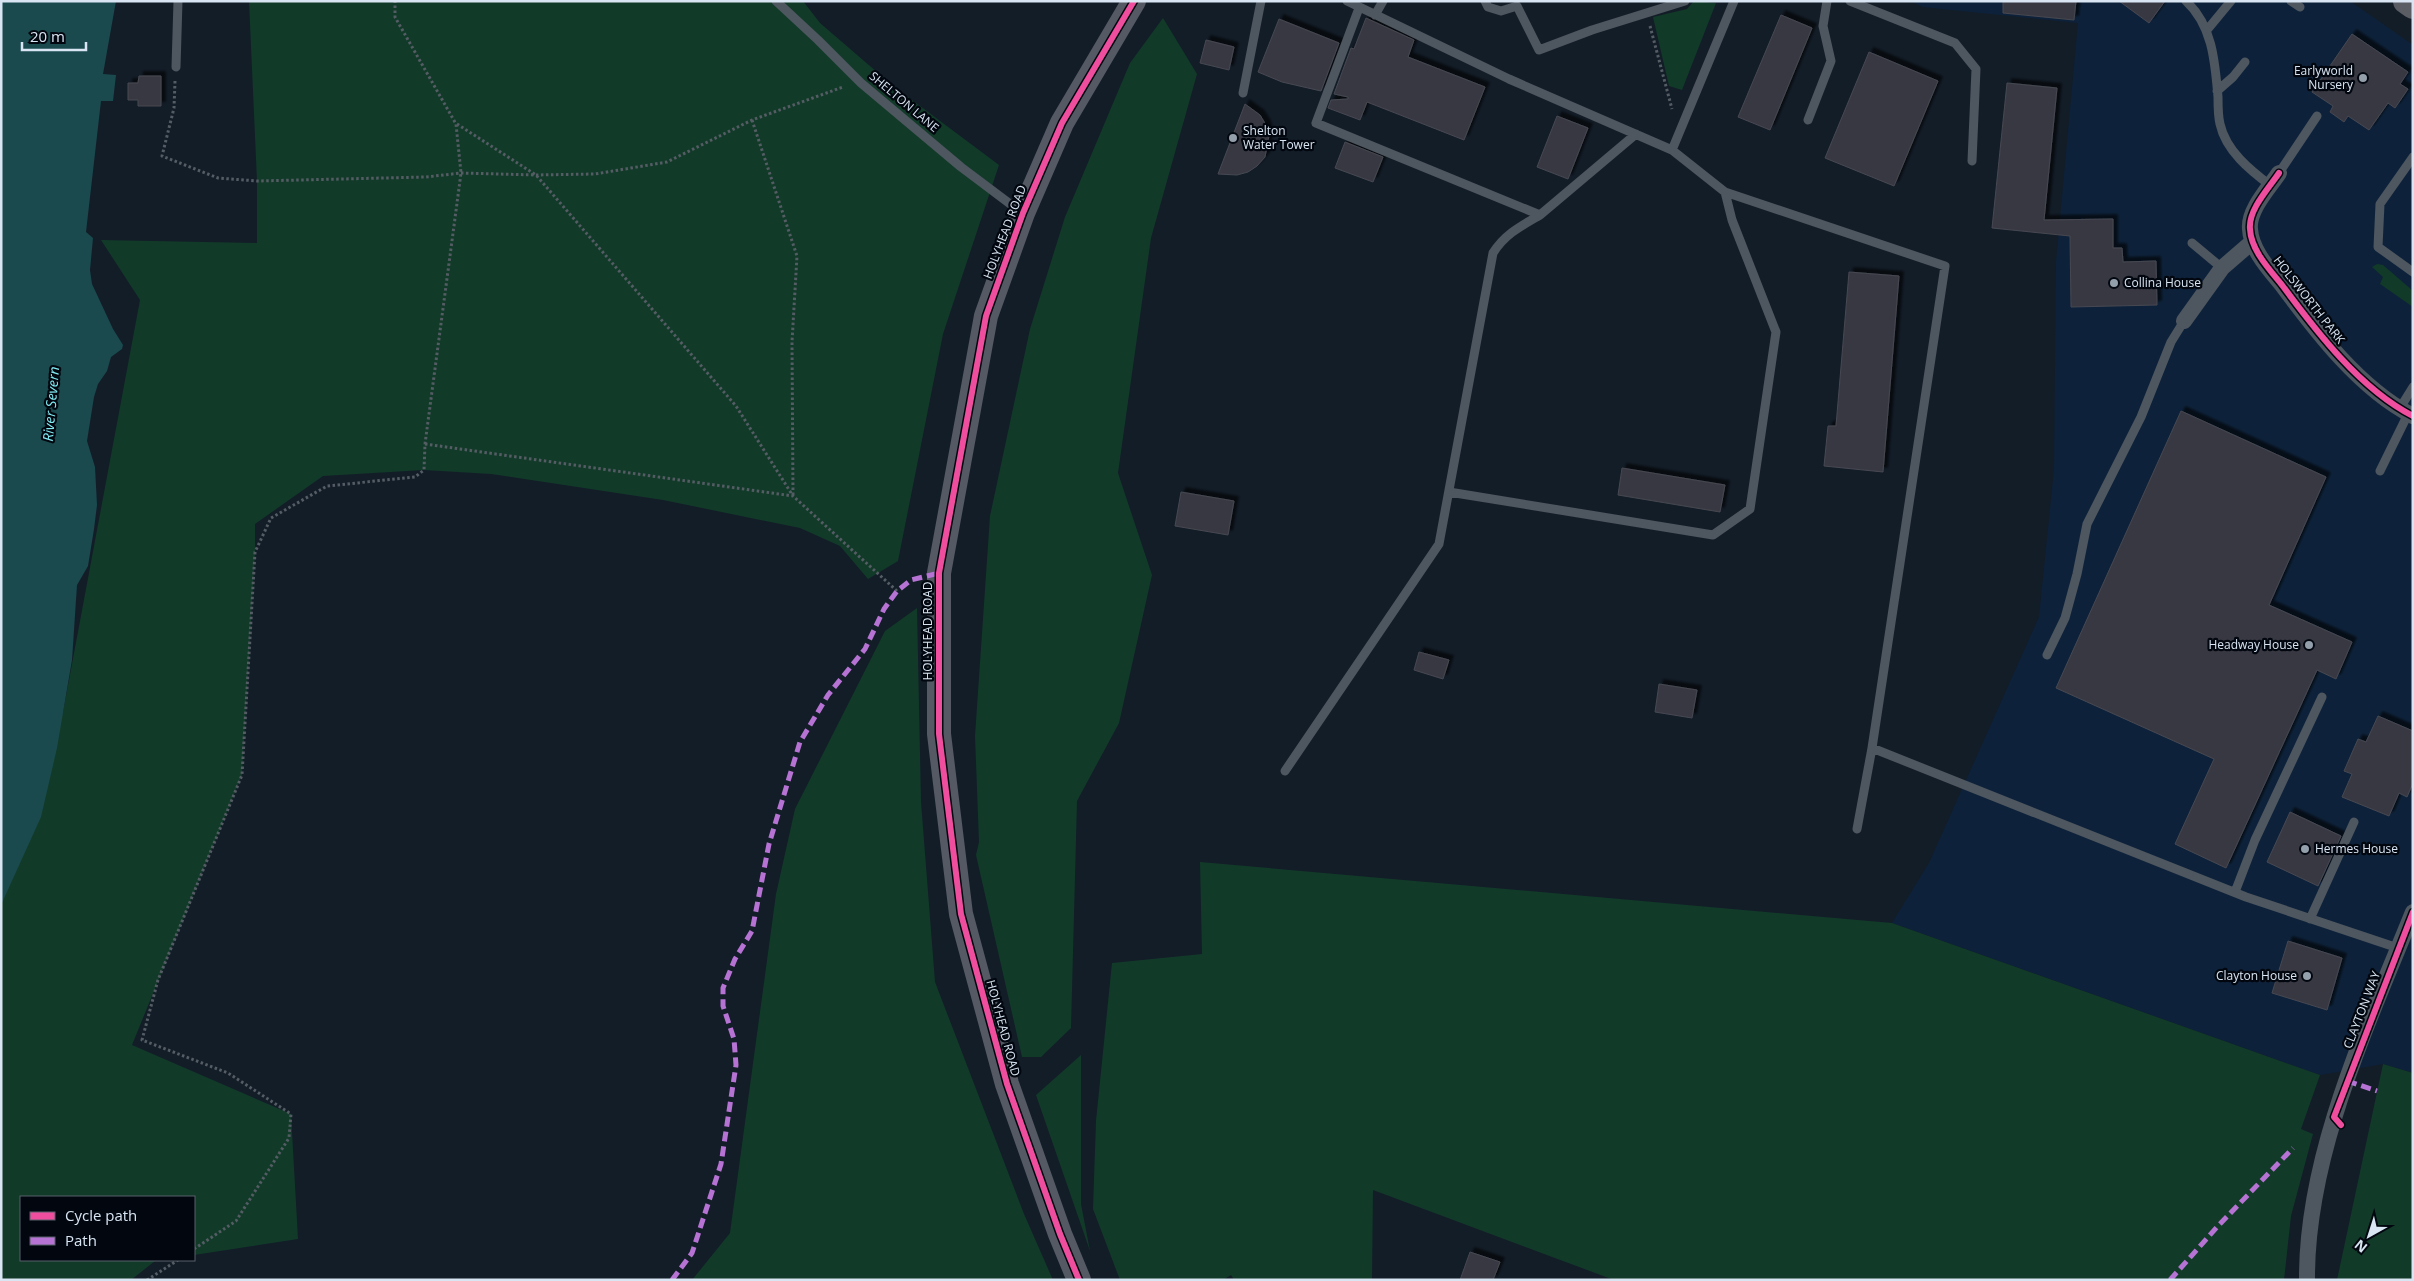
<svg xmlns="http://www.w3.org/2000/svg" width="2414" height="1281" font-family="'Open Sans',sans-serif">
  <style>
    .built { fill: #0d223a }
    .green { fill: #123a29 }
    .water { fill: #1a4a4e }
    .building { fill: #393943; stroke: #474851; filter: url(#shadow) }
    .lines { fill: none; stroke-linecap: round; stroke-linejoin: round }
    .path { stroke: #545c64; stroke-width: 3; stroke-dasharray: 2.5 2.5; stroke-linecap: butt }
    .lane { stroke: #4e565f; stroke-width: 9 }
    .street { stroke: #4e565f; stroke-width: 16 }
    .secondary { stroke: #545963; stroke-width: 24 }
    .primary { stroke: #5b5d64; stroke-width: 26 }
    .quiet { stroke: #b673d3; stroke-width: 5; stroke-dasharray: 10 5; stroke-linecap: butt }
    .cycleway-casing { stroke: #02070f; stroke-width: 9 }
    .cycleway { stroke: #ef4d9e; stroke-width: 6 }
    .poi-dot { fill: #949fac; stroke: #02070f; stroke-width: 2 }
    .labels { text-anchor: middle; stroke-width: 4.5; stroke-linejoin: round; paint-order: stroke }
    .poi-label { font-size: 12px; fill: #d9e5f3; stroke: #02070f; text-anchor: end }
    .street-label { font-size: 12px; fill: #d9e5f3; stroke: #02070f }
    .water-label { font-size: 14px; font-style: italic; fill: #83ecf3; stroke: #02070f }
  </style>
  <defs>
    <filter id="shadow"><feDropShadow dx="4.5" dy="-4.5" stdDeviation="1" flood-color="#0009"/></filter>
  </defs>
  <rect width="100%" height="100%" fill="#131d28"/>
  <!-- built -->
  <path class="built" d="M1910 1H2350L2413 45V1073L2383 1064 2320 1075 1892 923 1929 863 2039 617 2054 470 2056 262 2078 23 1923 7Z"/>
  <!-- green -->
  <path class="green" d="M249 1H803L820 23 892 85 999 165 943 334 898 561 868 579 840 546 800 528 663 500 491 474 424 470 323 476 255 524V552L242 775 132 1045 291 1114 298 1239 194 1255V1197H21V1260H162L155 1261 131 1280H1V869L63 712 140 300 101 240 257 243V181Z
    M1694 1 1716 3 1682 90 1669 86 1653 17 1687 9Z
    M1163 18 1197 74 1151 238 1118 473 1152 575 1119 723 1077 801 1071 1028 1041 1057H1022L976 855 979 842 975 736 990 516 1030 329 1065 217 1130 63Z
    M2377 264 2383 265 2413 291V307L2380 284 2383 277 2372 267Z
    M917 608 921 802 935 982 1024 1214 1053 1280H692L730 1233 776 894 795 809 885 631Z
    M1200 862 1892 923 2320 1075 2301 1129 2313 1134 2291 1216 2284 1280H1614L1373 1190 1372 1280H1234L1231 1275 1223 1280H1120L1093 1209 1096 1121 1112 963 1202 954Z
    M1081 1055V1204L1090 1251 1036 1095Z
    M2383 1064 2413 1073V1280H2337Z"/>
  <!-- water -->
  <path class="water" d="M1 1H116L103 74 116 75 113 101H101L86 232 93 238 90 270 92 284 113 329 123 345 122 349 111 357 107 371 98 384 94 397 87 441 95 467 97 505 94 529 88 566 77 585 72 660 57 748 41 817 1 905Z"/>
  <!-- building -->
  <path class="building" d="M2003 1H2076L2074 20 2003 13Z
    M2119 1H2165L2149 23Z
    M1781 15 1812 28 1770 130 1738 117Z
    M1366 18 1414 40 1408 57 1485 87 1464 140 1367 102 1360 120 1328 108 1331 100 1348 99V97L1334 94 1351 48 1354 49Z
    M1279 19 1339 43 1321 91 1282 82 1258 72Z
    M2352 34 2408 72 2400 84 2408 89 2395 108 2388 103 2369 130 2348 116 2344 122 2330 112 2333 106 2312 92Z
    M1206 40 1234 47 1229 70 1200 63Z
    M1869 52 1938 81 1894 186 1825 158Z
    M139 76H161V106H138V100H128V83H138Z
    M2007 83 2057 88 2044 220 2113 219V248H2122L2123 262 2156 261 2157 305 2071 307 2070 236 1992 228Z
    M1245 104 1260 115 1266 125 1269 136 1265 157 1257 166 1248 172 1237 175 1218 174Z
    M1557 116 1588 128 1568 179 1537 167Z
    M1345 142 1383 157 1373 182 1335 168Z
    M1849 272 1899 276 1883 472 1824 466 1828 426H1836Z
    M2181 411 2326 477 2269 605 2352 642 2336 679 2317 670 2226 868 2175 844 2214 759 2056 688Z
    M1622 468 1725 485 1720 512 1618 495Z
    M1181 492 1234 501 1228 535 1175 526Z
    M1419 652 1449 660 1443 679 1414 670Z
    M1659 684 1697 690 1692 718 1655 712Z
    M2378 716 2413 731V783L2407 797 2399 793 2389 816 2342 797 2352 774 2344 771 2358 739 2366 742Z
    M2290 812 2341 836 2318 886 2267 862Z
    M2288 941 2342 958 2327 1010 2272 993Z
    M1470 1252 1500 1262 1493 1280H1460Z"/>
  <g class="lines">
    <!-- path -->
    <path class="path" d="M1650 26 1672 109
      M175 81 174 108 162 156 218 178 257 181 426 177 461 173 536 175 595 174 667 162 752 120 843 87
      M752 120 797 256 792 342 793 496
      M457 124 536 175 736 406 793 496
      M425 444 793 496 897 591
      M194 1249 236 1221 289 1138 291 1114 228 1073 142 1040 158 980 242 775 255 552 271 518 327 486 415 477 424 470 425 444 461 173 456 124 395 17V1
      M147 1280 178 1260"/>
    <!-- lane -->
    <path class="lane" d="M776 1 818 40 861 83 961 167 1022 213
      M1347 1 1509 79 1672 150 1734 1
      M1485 1 1488 7 1501 11 1517 6 1539 50 1592 30 1685 1
      M1850 1 1955 43 1976 69 1972 161
      M2186 1C2213 26 2215 63 2218 97 2218 106 2218 116 2220 124 2226 151 2250 170 2271 186
      M2291 1 2300 7
      M1359 8 1316 123 1540 215 1636 134
      M1375 15 1383 1
      M2207 30 2231 1
      M176 67 178 1
      M2217 91 2233 77 2245 62
      M1243 93 1261 1
      M1808 120 1831 61 1823 26 1827 1
      M1672 150 1725 192 1945 266 1872 748 1857 829
      M2413 157 2380 204 2378 247 2413 272
      M2279 173 2317 116
      M2192 243 2222 268
      M2400 408 2413 387
      M2380 471 2408 414
      M1449 492 1713 535 1750 509 1776 332 1732 220 1725 192
      M2047 655 2065 618 2077 574 2087 524 2141 417 2171 342 2184 321
      M1872 748 2246 897 2398 948
      M1285 771 1439 544 1493 253C1505 234 1521 226 1540 215
      M2235 892 2255 840 2322 697
      M2310 919 2354 822"/>
    <!-- street -->
    <path class="street" d="M2279 173C2269 188 2248 210 2250 229 2251 250 2269 269 2282 285 2316 331 2360 389 2413 416
      M2184 321 2222 268 2252 242
      M2307 1280C2306 1156 2367 1026 2413 912"/>
    <!-- secondary -->
    <path class="secondary" d="M1079 1280 1060 1234 1007 1084 961 914 939 734V573L986 316 1023 213 1062 123 1134 1"/>
    <!-- primary -->
    <path class="primary" d="M2406 1 2413 6"/>
    <!-- quiet -->
    <path class="quiet" d="M2347 1081 2377 1091
      M672 1280 692 1253 721 1164 736 1065 734 1039 723 1006V988L735 959 752 931 769 844 800 742 828 695 865 649 884 609 897 591 911 580 939 573
      M2170 1280 2217 1227 2293 1148"/>
    <defs>
      <path id="cycleway" d="M2279 173C2269 188 2248 210 2250 229 2251 250 2269 269 2282 285 2316 331 2360 389 2413 416
        M2341 1125 2334 1117 2413 912
        M1079 1280 1060 1234 1007 1084 961 914 939 734V573L986 316 1023 213 1062 123 1134 1"/>
    </defs>
    <!-- cycleway casing -->
    <use href="#cycleway" class="cycleway-casing"/>
    <!-- cycleway -->
    <use href="#cycleway" class="cycleway"/>
  </g>
  <!-- markers -->
  <g class="poi-dot">
    <circle cx="2363" cy="78" r="5"/>
    <circle cx="1233" cy="138" r="5"/>
    <circle cx="2114" cy="283" r="5"/>
    <circle cx="2309" cy="645" r="5"/>
    <circle cx="2305" cy="849" r="5"/>
    <circle cx="2307" cy="976" r="5"/>
  </g>
  <g class="labels">
    <!-- poi labels -->
    <g class="poi-label">
      <text x="2353" y="75">Earlyworld<tspan x="2353" dy="14">Nursery</tspan></text>
      <text x="1243" y="135" text-anchor="start">Shelton<tspan x="1243" dy="14">Water Tower</tspan></text>
      <text x="2124" y="287" text-anchor="start">Collina House</text>
      <text x="2299" y="649">Headway House</text>
      <text x="2315" y="853" text-anchor="start">Hermes House</text>
      <text x="2297" y="980">Clayton House</text>
    </g>
    <!-- street labels -->
    <g class="street-label">
      <text transform="translate(904 102) rotate(40)" y="4">SHELTON LANE</text>
      <text transform="translate(1005 232) rotate(-69)" y="4">HOLYHEAD ROAD</text>
      <text transform="translate(2309 300) rotate(52)" y="4">HOLSWORTH PARK</text>
      <text transform="translate(928 631) rotate(-90)" y="4">HOLYHEAD ROAD</text>
      <text transform="translate(2362 1010) rotate(-69)" y="4">CLAYTON WAY</text>
      <text transform="translate(1003 1028) rotate(75)" y="4">HOLYHEAD ROAD</text>
    </g>
    <!-- water labels -->
    <g class="water-label">
      <text transform="translate(51 404) rotate(-85)" y="5">River Severn</text>
    </g>
  </g>
  <!-- border -->
  <rect width="2414" height="1281" fill="none" stroke="#d9e5f3" stroke-width="5"/>
  <!-- legend -->
  <rect x="20" y="1196" width="175" height="65" fill="#02070f" stroke="#58606a"/>
  <rect x="30" y="1212" width="25" height="8" fill="#ef4d9e" stroke="#58606a"/>
  <text x="65" y="1221" font-size="15" fill="#d9e5f3">Cycle path</text>
  <rect x="30" y="1237" width="25" height="8" fill="#b673d3" stroke="#58606a"/>
  <text x="65" y="1246" font-size="15" fill="#d9e5f3">Path</text>
  <!-- north arrow -->
  <g transform="translate(2369 1236) rotate(219)" stroke="#02070f" stroke-width="4" paint-order="stroke">
  <path d="M0-4L9 19L0 12L-9 19Z" fill="#d9e5f3"/>
  <text y="-8" font-size="14" font-weight="bold" text-anchor="middle" fill="#d9e5f3">N</text>
  </g>
  <!-- scale -->
  <path d="M22 42v8h64v-8" fill="none" stroke="#d9e5f3" stroke-width="2.5"/>
  <text x="30" y="42" font-size="15" fill="#d9e5f3" stroke="#02070f" stroke-width="4" paint-order="stroke">20 m</text>
</svg>
